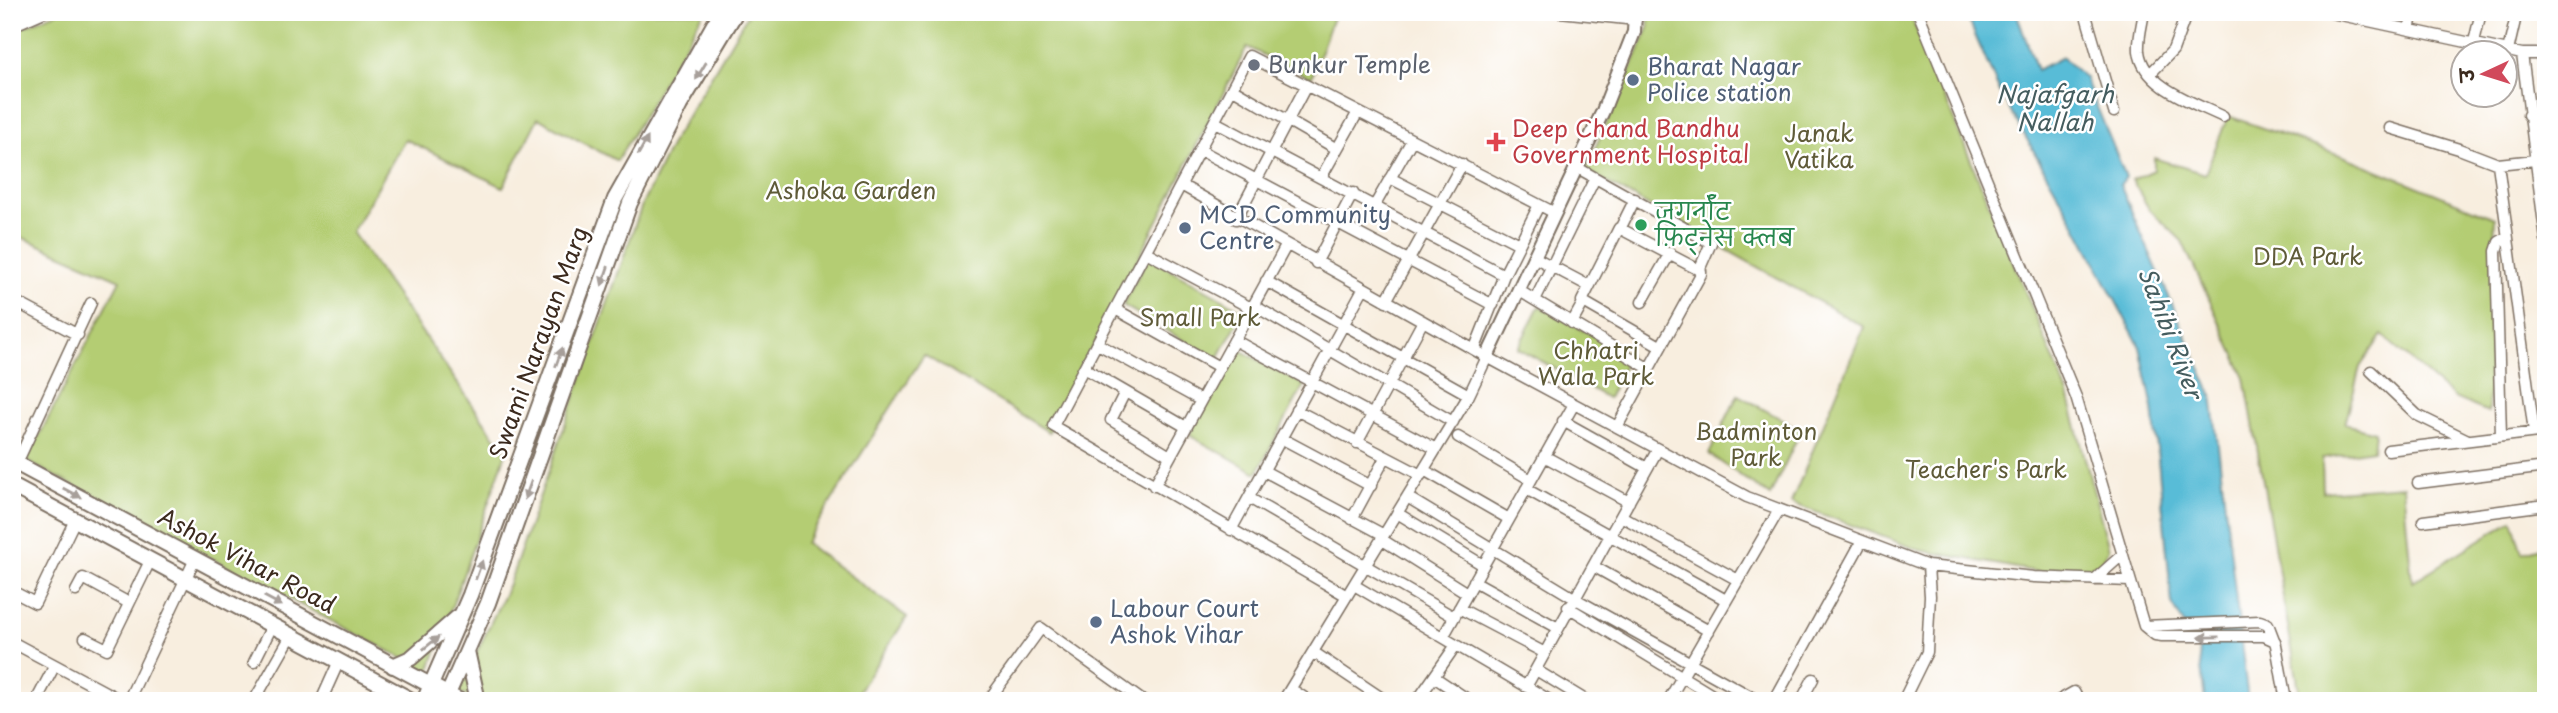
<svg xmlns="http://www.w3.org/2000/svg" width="2558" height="713" font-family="'Playpen Sans','Playpen Sans Deva',sans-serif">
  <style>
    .green { fill: #b4cd73; stroke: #787c48; stroke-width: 2 }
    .water { fill: #58bcd7; stroke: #4a737a; stroke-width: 2 }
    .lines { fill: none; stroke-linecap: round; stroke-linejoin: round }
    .minor-casing { stroke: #7d6f62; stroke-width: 13 }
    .tertiary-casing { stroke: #7d6f62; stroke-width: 16 }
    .secondary-casing { stroke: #7d6f62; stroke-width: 18 }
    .minor { stroke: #fff; stroke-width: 10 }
    .tertiary { stroke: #fff; stroke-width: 12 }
    .secondary { stroke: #fff; stroke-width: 14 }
    .oneway { fill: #a79f9a }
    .worship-dot { fill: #6b7280; stroke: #fff; stroke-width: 2.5 }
    .service-dot { fill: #5c6f8a; stroke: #fff; stroke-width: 2.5 }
    .health-dot { fill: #e0444e; stroke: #fff; stroke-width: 2.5 }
    .leisure-dot { fill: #2e9e5b; stroke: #fff; stroke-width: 2.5 }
    .labels { text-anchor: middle; stroke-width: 5; stroke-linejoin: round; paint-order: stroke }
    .worship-label { font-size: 23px; fill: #5b616d; stroke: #fff; text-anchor: start }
    .service-label { font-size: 23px; fill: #4e5e75; stroke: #fff; text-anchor: start }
    .health-label { font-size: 23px; fill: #be3a42; stroke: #fff; text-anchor: start }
    .park-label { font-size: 23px; fill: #5f5b38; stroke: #fff }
    .leisure-label { font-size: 23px; fill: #27864d; stroke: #fff; text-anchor: start }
    .street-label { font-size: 23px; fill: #3b2a1e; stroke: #fff }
    .water-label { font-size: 24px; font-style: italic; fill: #455d5f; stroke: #fff }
  </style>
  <rect width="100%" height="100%" fill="#fff"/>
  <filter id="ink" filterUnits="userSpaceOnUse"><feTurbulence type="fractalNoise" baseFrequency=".0143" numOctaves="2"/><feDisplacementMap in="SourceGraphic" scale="14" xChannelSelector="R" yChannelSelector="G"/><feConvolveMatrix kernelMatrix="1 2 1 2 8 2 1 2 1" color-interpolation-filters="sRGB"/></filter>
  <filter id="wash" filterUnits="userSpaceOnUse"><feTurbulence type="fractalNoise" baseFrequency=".00686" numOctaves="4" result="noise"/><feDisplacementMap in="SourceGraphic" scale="28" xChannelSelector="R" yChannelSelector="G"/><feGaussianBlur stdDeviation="1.57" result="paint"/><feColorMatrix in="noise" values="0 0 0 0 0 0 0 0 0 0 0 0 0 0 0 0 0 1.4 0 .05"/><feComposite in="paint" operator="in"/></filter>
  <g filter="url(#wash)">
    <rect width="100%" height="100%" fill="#f8eedf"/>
    <!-- green -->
    <path class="green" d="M58 12H704L617 161 538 118 503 187 405 139 352 232 506 453 429 672 26 461 120 280 12 233V32Z
      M749 12H1335L1311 78 1247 47 1049 432 924 355 805 543 907 617 852 701H475L458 692 509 584 642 205 673 140Z
      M1648 12H1909L2068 394 2109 549 2101 563 2065 577 1919 550 1791 503 1864 327 1585 170 1649 28Z
      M2228 116 2343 156 2495 218 2488 412 2454 398 2382 335 2360 367 2345 424 2375 432 2373 450 2322 458 2323 492 2403 486 2412 582 2512 520 2522 553 2546 545V701H2301L2245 377 2182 241 2149 209 2132 180 2154 170V158L2205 174Z
      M1148 257 1244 311 1217 360 1123 305Z
      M1539 306 1629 355 1608 398 1518 348Z
      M1236 348 1304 385 1257 473 1189 435Z
      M1738 395 1801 430 1770 496 1709 454Z"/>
    <!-- water -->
    <path class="water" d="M1965 12H2016L2037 70 2062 57 2085 78 2126 177 2120 185 2212 395 2248 701H2205L2199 650 2172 604 2153 408 2140 347 2074 222 1999 90Z"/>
  </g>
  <g filter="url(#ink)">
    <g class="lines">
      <defs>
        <path id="minor" d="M1560 12 1636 20
          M1918 12 2076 397 2144 626 2155 635 2162 636H2264L2275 641
          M2085 12 2114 112
          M2144 12C2142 25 2138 38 2139 51 2143 87 2195 103 2223 117
          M2327 12 2522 54H2546
          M12 26 44 12
          M2409 30 2413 12
          M2474 42 2481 12
          M2508 51 2517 12
          M2522 54 2546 240
          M2150 74 2173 50 2187 12
          M1233 89 1337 149
          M2528 115 2546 113
          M1215 122 1504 275
          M2390 128 2459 149 2498 164 2535 160
          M1200 150 1493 305
          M2498 164 2534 432
          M1576 167 1711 243 1700 268
          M1322 176 1358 112
          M1390 178 1519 244
          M1181 185 1487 357 1747 497 1928 566 2034 577 2129 581
          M1375 205 1412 140
          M1236 219 1306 86
          M1621 227 1635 199
          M1146 252 1251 308
          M1534 257 1589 286
          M1316 263 1353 193
          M1266 281 1469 395
          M1518 290 1648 368
          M1536 298 1595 178
          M1386 301 1462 164
          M1642 302 1670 253
          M12 305 18 303 78 335
          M1253 305 1453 422
          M1115 309 1219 367
          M1572 323 1583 303
          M1234 340 1436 449
          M1098 344 1200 400
          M1475 348 1504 275 1539 205
          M1084 368 1186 427
          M2371 371 2417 415 2468 440
          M1125 392 1111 420 1170 456
          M1296 410 1421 475
          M1563 421 1647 468
          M1617 427 1701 274V271L1619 228 1582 301 1660 346
          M2501 436 2496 251 2499 242 2507 237
          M1458 437 1531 480
          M1281 438 1371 486
          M1357 443 1423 321
          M2388 450 2546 431
          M1544 456 1629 502
          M17 463 91 303
          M1424 470 1509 519
          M1264 471 1384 535
          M2418 483 2546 467
          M1154 486 1286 246
          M1526 489 1726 600
          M1407 497 1574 598 1759 701
          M1249 498 1454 617
          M1397 513 1483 565
          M1621 516 1738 580
          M1352 519 1385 458
          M2423 521 2546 505
          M1231 530 1363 289
          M1381 539 1467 593
          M1593 566 1709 631
          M2094 580 2122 555
          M1474 581 1558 628
          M1354 585 1551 701
          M12 591 35 603 75 520
          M76 591 83 578 129 603
          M1347 596 1053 426 1249 56 1555 213
          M1568 607 1722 701
          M1459 608 1545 653
          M2144 626 2260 621 2268 624 2276 645 2286 701
          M1443 637 1574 404
          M85 638 107 649 150 561
          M12 642 122 701
          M1313 652 1386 701
          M254 662 272 626
          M1536 670 1587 701
          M1434 677 1470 701
          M1526 687 1658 449
          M1291 689 1309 701
          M36 701 55 665
          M128 701 195 559
          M254 701 291 636
          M321 701 339 661
          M988 701 1041 628 1143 701
          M1283 701 1469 395 1487 357
          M1417 701 1456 645
          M1668 701 1779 510
          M1774 701 1862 541
          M1801 701 1813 679
          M1903 701 1927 652 1930 596 1928 566
          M2058 701 2074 692 2079 701"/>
        <path id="tertiary" d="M1487 357 1603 111 1634 32 1635 12"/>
        <path id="secondary" d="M12 461 460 701
          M12 486 413 701
          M467 651 478 701
          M393 666 411 658 458 617
          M424 701 470 595 615 199 721 12
          M445 701 488 603 630 203 680 105 736 12"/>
      </defs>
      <!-- minor casing -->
      <use href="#minor" class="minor-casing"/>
      <!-- tertiary casing -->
      <use href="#tertiary" class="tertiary-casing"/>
      <!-- secondary casing -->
      <use href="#secondary" class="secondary-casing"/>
      <!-- minor -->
      <use href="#minor" class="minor"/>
      <!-- tertiary -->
      <use href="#tertiary" class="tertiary"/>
      <!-- secondary -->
      <use href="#secondary" class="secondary"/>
    </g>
    <!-- one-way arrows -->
    <defs><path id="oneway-solid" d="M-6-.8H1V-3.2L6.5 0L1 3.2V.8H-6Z" transform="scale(1.75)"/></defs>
    <g class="oneway">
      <use href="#oneway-solid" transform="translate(701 71) rotate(121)"/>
      <use href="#oneway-solid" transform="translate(643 146) rotate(-61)"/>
      <use href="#oneway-solid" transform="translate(605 276) rotate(109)"/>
      <use href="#oneway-solid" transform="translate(559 357) rotate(-70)"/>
      <use href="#oneway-solid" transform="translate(528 490) rotate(110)"/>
      <use href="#oneway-solid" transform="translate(72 493) rotate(28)"/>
      <use href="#oneway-solid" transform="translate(479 570) rotate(-70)"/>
      <use href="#oneway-solid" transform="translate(273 601) rotate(28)"/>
      <use href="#oneway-solid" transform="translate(2209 637) rotate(179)"/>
      <use href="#oneway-solid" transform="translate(431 643) rotate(-39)"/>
    </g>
  </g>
  <!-- markers -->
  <circle class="worship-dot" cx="1254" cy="65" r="7"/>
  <g class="service-dot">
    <circle cx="1633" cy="80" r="7"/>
    <circle cx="1185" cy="228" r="7"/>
    <circle cx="1096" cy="622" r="7"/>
  </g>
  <path class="health-dot" d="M1492.5 131.5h7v7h7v7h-7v7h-7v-7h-7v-7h7z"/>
  <circle class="leisure-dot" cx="1641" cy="225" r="7"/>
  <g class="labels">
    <!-- worship labels -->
    <g class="worship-label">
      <text x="1268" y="73">Bunkur Temple</text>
    </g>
    <!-- service labels -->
    <g class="service-label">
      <text x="1647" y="75">Bharat Nagar<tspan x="1647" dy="26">Police station</tspan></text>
      <text x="1199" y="223">MCD Community<tspan x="1199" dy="26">Centre</tspan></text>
      <text x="1110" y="617">Labour Court<tspan x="1110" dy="26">Ashok Vihar</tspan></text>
    </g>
    <!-- health labels -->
    <g class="health-label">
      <text x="1512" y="137">Deep Chand Bandhu<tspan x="1512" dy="26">Government Hospital</tspan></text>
    </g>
    <!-- park labels -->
    <g class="park-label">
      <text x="1819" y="142">Janak<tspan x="1819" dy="26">Vatika</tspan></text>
      <text x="851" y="199">Ashoka Garden</text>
      <text x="2308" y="265">DDA Park</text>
      <text x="1200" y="326">Small Park</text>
      <text x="1596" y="359">Chhatri<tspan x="1596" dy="26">Wala Park</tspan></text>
      <text x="1756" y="440">Badminton<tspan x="1756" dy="26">Park</tspan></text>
      <text x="1986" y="478">Teacher's Park</text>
    </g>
    <!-- leisure labels -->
    <g class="leisure-label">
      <text x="1655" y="220">जगर्नॉट<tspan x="1655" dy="26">फ़िट्नेस क्लब</tspan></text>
    </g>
    <!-- street labels -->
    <g class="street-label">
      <text transform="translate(539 343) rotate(-70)" y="8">Swami Narayan Marg</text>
      <text transform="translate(247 561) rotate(28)" y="8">Ashok Vihar Road</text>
    </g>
    <!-- water labels -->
    <g class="water-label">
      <text x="2055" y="103">Najafgarh<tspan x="2055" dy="28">Nallah</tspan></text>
      <text transform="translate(2170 333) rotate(69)" y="8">Sahibi River</text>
    </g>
  </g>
  <!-- margin -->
  <rect width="2558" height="713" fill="none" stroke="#fff" stroke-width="42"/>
  <!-- north arrow -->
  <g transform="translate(2484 74) rotate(266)"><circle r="33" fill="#ffffff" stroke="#b1aaa5" stroke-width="2"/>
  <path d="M0-5L12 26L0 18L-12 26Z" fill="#d1495b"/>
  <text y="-10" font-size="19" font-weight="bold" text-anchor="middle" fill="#3b2a1e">उ</text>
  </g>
</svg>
